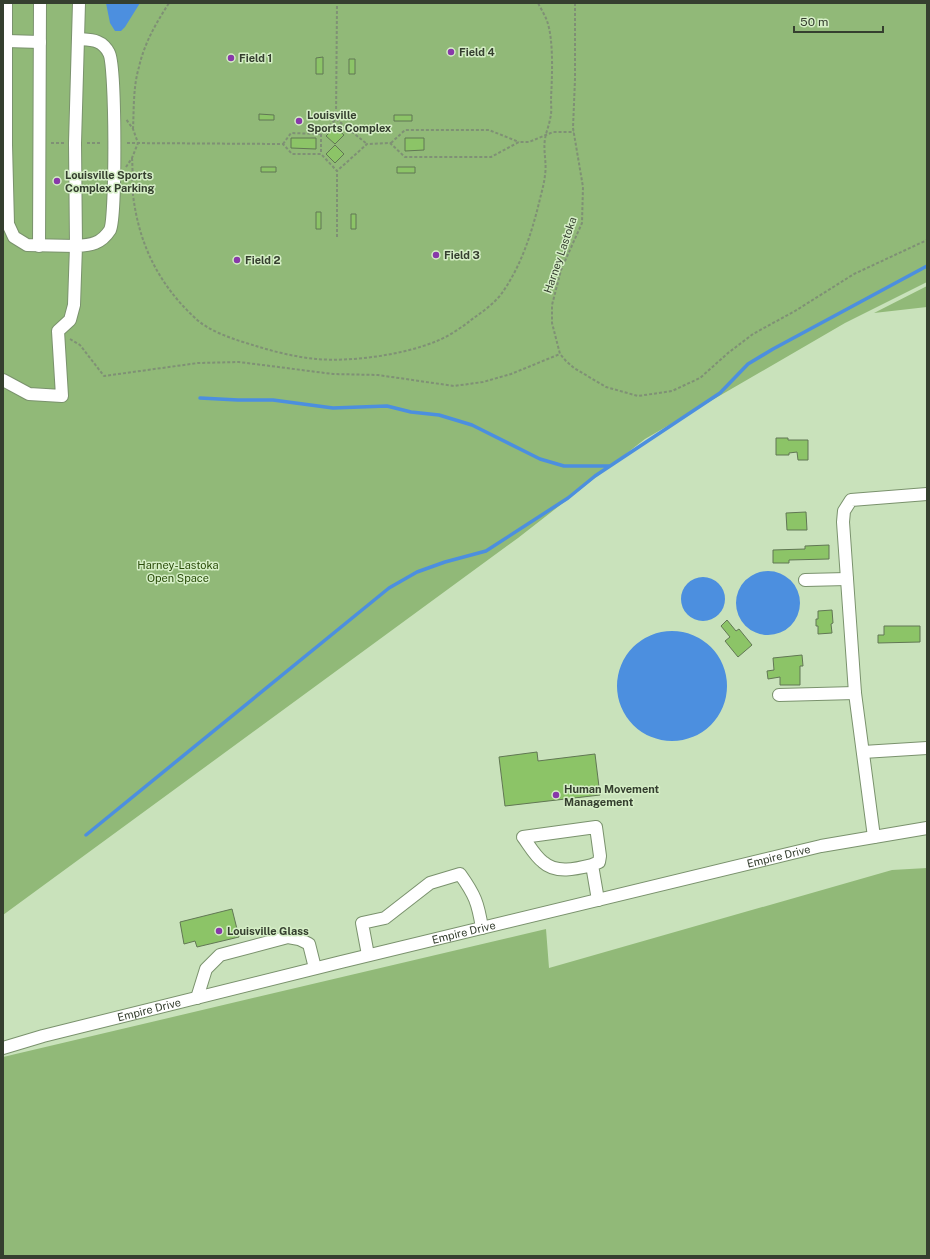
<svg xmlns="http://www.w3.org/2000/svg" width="930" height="1259" font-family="'Public Sans',sans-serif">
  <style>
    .green { fill: #91b978 }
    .water { fill: #4c8fdf }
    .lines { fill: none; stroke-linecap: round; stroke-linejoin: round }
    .stream { stroke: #4c8fdf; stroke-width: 3.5 }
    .building { fill: #8cc467; stroke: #617754 }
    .minor-casing { stroke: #7a926d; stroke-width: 14 }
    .path { stroke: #7f9075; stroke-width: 2; stroke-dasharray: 3 2; stroke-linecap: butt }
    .minor { stroke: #fff; stroke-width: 12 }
    .poi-dot { fill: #8839a9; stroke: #d6efc7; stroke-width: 1.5 }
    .labels { text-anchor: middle; stroke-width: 3; stroke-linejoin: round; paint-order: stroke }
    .poi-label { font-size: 11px; font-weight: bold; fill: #353f2f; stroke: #d6efc7; text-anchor: start }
    .street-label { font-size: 11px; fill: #353f2f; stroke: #d6efc7 }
    .park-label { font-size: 11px; fill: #294c09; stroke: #d6efc7 }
  </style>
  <rect width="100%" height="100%" fill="#c9e2bb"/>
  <!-- green -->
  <path class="green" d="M3 3H927V282L845 323 645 439 518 538 3 915Z
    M927 286V307L874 313Z
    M927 868V1256H3V1057L546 929 549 968 892 870Z"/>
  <!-- water -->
  <path class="water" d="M106 3H140L125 27 121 31H115L110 23Z
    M736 603a32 32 0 1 1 64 0a32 32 0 1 1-64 0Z
    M681 599a22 22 0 1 1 44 0a22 22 0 1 1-44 0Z
    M617 686a55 55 0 1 1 110 0a55 55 0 1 1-110 0Z"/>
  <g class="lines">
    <!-- stream -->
    <path class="stream" d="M200 398 238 400H273L333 408 387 406 411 412 439 415 472 425 540 459 564 466H609
      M86 835 389 588 417 572 445 562 486 551 568 498 595 476 720 393 748 364 773 349 927 266"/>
  </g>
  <!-- building -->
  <path class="building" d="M323 57V74H316V58Z
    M349 59H355V74H349Z
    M259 114 274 115V120H259Z
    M394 115H412V121H394Z
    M335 127 344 135 335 144 326 136Z
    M291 138H316V149L291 148Z
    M405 138H424V150L405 151Z
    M335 145 344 154 335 163 326 154Z
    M261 167H276V172H261Z
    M397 167H415V173H397Z
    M316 212H321V229H316Z
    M351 214H356V229H351Z
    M776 438H788V440H808V460H798L797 452 789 453V455H776Z
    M806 512 807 530H787L786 513Z
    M829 545V559L789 560V563H773V550L805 549V546Z
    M832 610 833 623 831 624 832 633 818 634V626H816V619H818V611Z
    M727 620 736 631 739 629 752 645 738 657 725 641 730 637 721 626Z
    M884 626H920V642L878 643V635H884Z
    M802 655 803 666H800V685H780V677L768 679 767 671 774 670 773 658Z
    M537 752 538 761 595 754 600 795 505 806 499 757Z
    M232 909 239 937 197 947 195 941 184 944 180 922Z"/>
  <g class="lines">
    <defs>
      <g id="minor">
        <path d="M6 3V145L8 224 14 237 27 245 76 246 75 143 79 3"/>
        <path d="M7 41 40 42"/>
        <path d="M39 246 40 3"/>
        <path d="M3 380 29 394 62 396 58 331 70 320 74 305 76 246C91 245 101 244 110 230 116 218 116 66 109 53 102 39 91 40 78 39"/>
        <path d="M805 580 847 579"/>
        <path d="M779 695 855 693"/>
        <path d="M863 752 927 748"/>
        <path d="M874 837 855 693 843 522 844 511 851 500 927 494"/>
        <path d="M592 865C576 869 556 874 543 862 535 856 529 845 523 837L596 827 600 856 599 862 592 865 598 900"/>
        <path d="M368 955 362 923 385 918 430 883 460 874C475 895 478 903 482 928"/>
        <path d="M197 998 206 969 220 955 288 937 299 939 309 944 315 968"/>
        <path id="s1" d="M3 1048 43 1036 341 962 821 846 927 828"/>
      </g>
    </defs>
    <!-- minor casing -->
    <use href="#minor" class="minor-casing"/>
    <!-- path -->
    <path class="path" d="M575 3V79L573 128 583 187 582 223 561 270 552 305V323L560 354 566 361 574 368 606 387 638 396 672 391 700 378 728 353 753 334 795 311 854 274 927 240
      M336 119 337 3
      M133 129C134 109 133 87 139 67 144 44 156 23 169 3
      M321 134V154
      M51 143H64
      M87 143H102
      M127 143 283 144 292 154H321L337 171 367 144 390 143 405 157H491L519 142H529L553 132H574
      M391 143 405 130H489L519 142
      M283 144 291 133 321 134 336 119 367 144
      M132 158C133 170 132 183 133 195 139 244 158 283 194 317 209 332 236 340 256 346 275 352 296 357 316 359 352 362 403 355 437 341 449 336 461 328 471 320 482 312 494 304 502 293 521 266 531 235 539 203 541 194 544 185 545 175 547 163 543 151 545 139 546 132 549 126 550 119 552 113 551 105 551 99 552 78 554 40 547 21 545 15 541 9 538 3
      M126 167 132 158 138 143 133 129 126 119
      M337 237V171
      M70 339 80 345 104 376 198 363 239 362 333 374 378 375 454 386 483 382 511 374 560 354"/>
    <!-- minor -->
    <use href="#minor" class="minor"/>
  </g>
  <!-- markers -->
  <g class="poi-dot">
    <circle cx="451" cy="52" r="4"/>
    <circle cx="231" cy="58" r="4"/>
    <circle cx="299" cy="121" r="4"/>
    <circle cx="57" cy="181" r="4"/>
    <circle cx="436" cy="255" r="4"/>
    <circle cx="237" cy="260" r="4"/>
    <circle cx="556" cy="795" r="4"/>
    <circle cx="219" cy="931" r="4"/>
  </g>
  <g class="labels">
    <!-- poi labels -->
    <g class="poi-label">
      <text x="459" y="56">Field 4</text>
      <text x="239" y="62">Field 1</text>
      <text x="307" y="119">Louisville<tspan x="307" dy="13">Sports Complex</tspan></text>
      <text x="65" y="179">Louisville Sports<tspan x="65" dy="13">Complex Parking</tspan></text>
      <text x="444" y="259">Field 3</text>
      <text x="245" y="264">Field 2</text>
      <text x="564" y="793">Human Movement<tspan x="564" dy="13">Management</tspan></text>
      <text x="227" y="935">Louisville Glass</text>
    </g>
    <!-- street labels -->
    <g class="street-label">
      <text transform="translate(560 255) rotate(-71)" y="4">Harney Lastoka</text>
      <text dy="4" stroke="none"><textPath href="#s1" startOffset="799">Empire Drive</textPath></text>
      <text dy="4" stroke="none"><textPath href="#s1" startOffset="475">Empire Drive</textPath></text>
      <text dy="4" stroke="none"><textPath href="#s1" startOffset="151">Empire Drive</textPath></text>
    </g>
    <!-- park labels -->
    <g class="park-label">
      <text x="178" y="569">Harney-Lastoka<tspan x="178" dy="13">Open Space</tspan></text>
    </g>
  </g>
  <!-- border -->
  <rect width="930" height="1259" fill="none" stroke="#353f2f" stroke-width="8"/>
  <!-- scale -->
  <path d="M794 26v6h89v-6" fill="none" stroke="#353f2f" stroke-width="2"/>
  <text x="800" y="26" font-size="12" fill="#353f2f" stroke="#d6efc7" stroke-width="3" paint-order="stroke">50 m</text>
</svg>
